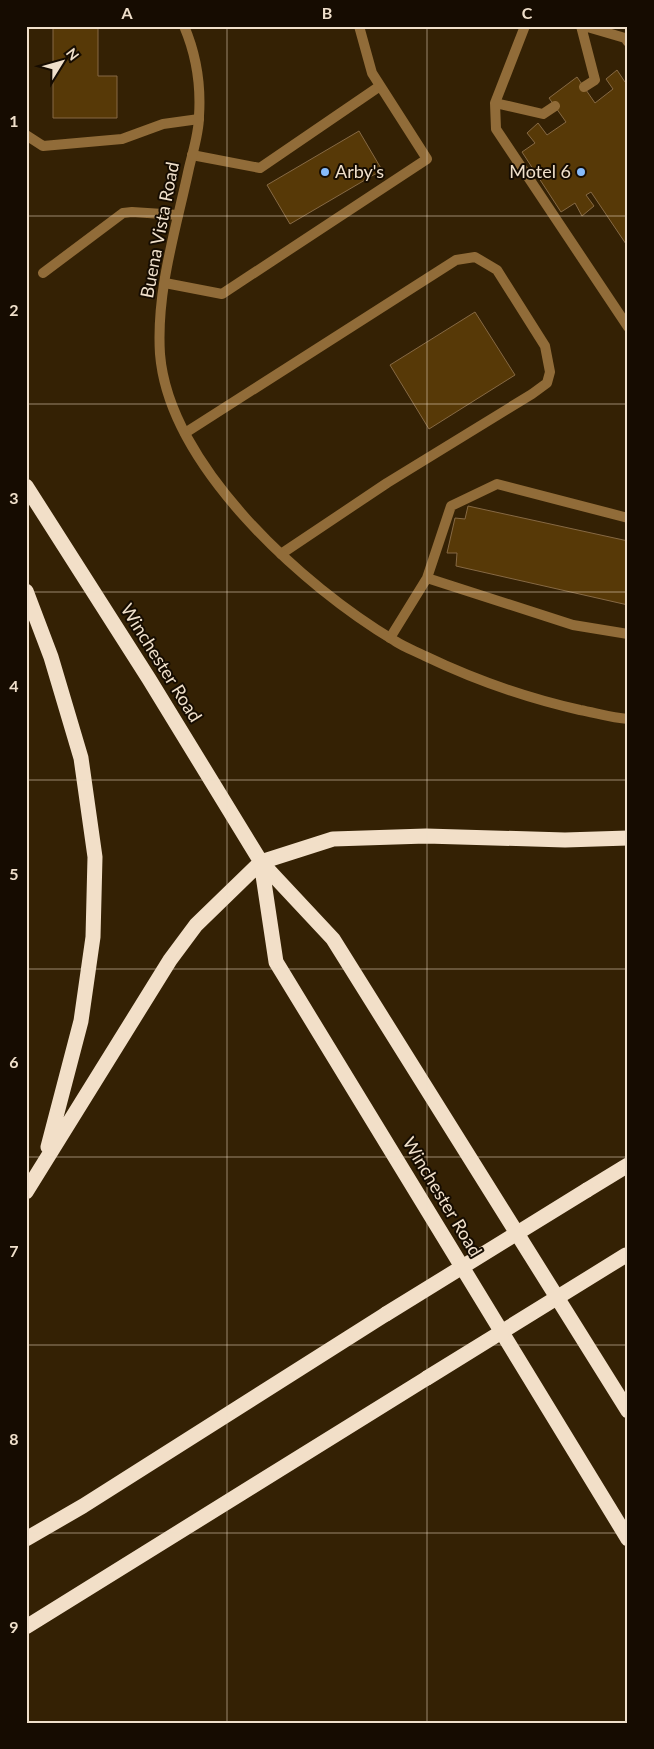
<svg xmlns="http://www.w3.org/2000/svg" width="654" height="1749" font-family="Lato,sans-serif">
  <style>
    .building { fill: #573907; stroke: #866944 }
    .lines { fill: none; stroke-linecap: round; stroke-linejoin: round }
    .lane { stroke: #916c39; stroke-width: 10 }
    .street { stroke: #916c39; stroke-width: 10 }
    .highway { stroke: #f2dfc8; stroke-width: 15 }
    .highway-bridge { stroke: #f2dfc8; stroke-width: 15 }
    .grid { fill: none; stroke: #f0e0cb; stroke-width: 1; stroke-opacity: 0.55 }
    .poi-dot { fill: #86bbfb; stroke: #160c01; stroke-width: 2 }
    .labels { text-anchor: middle; stroke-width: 4; stroke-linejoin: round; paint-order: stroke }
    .poi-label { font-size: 18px; fill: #f0e0cb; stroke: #160c01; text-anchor: start }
    .street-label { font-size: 18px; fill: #f0e0cb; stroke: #160c01 }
    .neatline { fill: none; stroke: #f0e0cb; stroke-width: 2 }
    .grid-label { font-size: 16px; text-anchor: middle; font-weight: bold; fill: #f0e0cb }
  </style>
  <rect width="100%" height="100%" fill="#342104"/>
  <!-- building -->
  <path class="building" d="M53 26H98V76H117V118H53Z
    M617 70 625 82 628 80V247L591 192 586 195 594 206 582 216 575 203 561 212 522 152 535 143 527 133 538 123 547 135 566 122 549 98 577 77 595 103 613 89 606 79Z
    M359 131 382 170 290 224 267 185Z
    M475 312 515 375 429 429 390 365Z
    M468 506 628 541V605L456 566 457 553H447L455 518 465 519Z"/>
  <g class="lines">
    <!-- lane -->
    <path class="lane" d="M525 26 495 103 496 129 628 327
      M581 26 595 80 584 87
      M584 26 625 38 628 42
      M495 103 543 114 555 106
      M26 135 43 146 122 139 163 124 199 119
      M192 155 260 168 380 86
      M43 273 123 213 132 212 178 215
      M165 283 222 294 427 159 372 73 359 26
      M185 433 456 260 475 257 497 270 545 346 550 372 547 383 532 394 387 483 281 554
      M427 578 451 506 497 484 628 518
      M390 638 427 578 573 625 628 634"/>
    <!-- street -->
    <path class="street" d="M184 26C196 54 201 86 199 116 199 133 193 151 189 168 176 229 156 291 160 354 169 466 304 587 395 641 404 647 415 651 425 656 475 680 527 698 580 710 596 713 612 718 628 719"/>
    <!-- highway -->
    <path class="highway" d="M26 486 149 679 261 862 333 939 628 1411
      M26 591 51 657 81 758 95 857 93 937 81 1021 48 1147
      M261 862 276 962 628 1539
      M587 1190 628 1165
      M26 1192 170 960 196 925 261 862 333 839 426 836 565 840 628 838
      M26 1539 83 1506 386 1314
      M26 1627 427 1378"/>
    <!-- highway-bridge -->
    <path class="highway-bridge" d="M386 1314 587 1190
      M427 1378 626 1255"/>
  </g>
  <!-- grid -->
  <path class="grid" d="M227 26V1723M427 26V1723M26 216H628M26 404H628M26 592H628M26 780H628M26 969H628M26 1157H628M26 1345H628M26 1533H628"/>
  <!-- markers -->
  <g class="poi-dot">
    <circle cx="325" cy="172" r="5"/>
    <circle cx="581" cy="172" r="5"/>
  </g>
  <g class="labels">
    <!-- poi labels -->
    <g class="poi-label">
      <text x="335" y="178">Arby's</text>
      <text x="571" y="178" text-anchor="end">Motel 6</text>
    </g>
    <!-- street labels -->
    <g class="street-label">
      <text transform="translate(160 230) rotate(-79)" y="6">Buena Vista Road</text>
      <text transform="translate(161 663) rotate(58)" y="6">Winchester Road</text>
      <text transform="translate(442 1197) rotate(59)" y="6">Winchester Road</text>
    </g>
  </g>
  <!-- border -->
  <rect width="654" height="1749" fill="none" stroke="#160c01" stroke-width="55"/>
  <!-- north arrow -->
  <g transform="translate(62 62) rotate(53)" stroke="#160c01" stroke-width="4" paint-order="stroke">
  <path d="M0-4L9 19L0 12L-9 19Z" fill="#f0e0cb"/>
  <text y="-8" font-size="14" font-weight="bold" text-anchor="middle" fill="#f0e0cb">N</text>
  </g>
  <rect x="28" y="28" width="598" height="1694" class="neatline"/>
  <g class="grid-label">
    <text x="127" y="19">A</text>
    <text x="327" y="19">B</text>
    <text x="527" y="19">C</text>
    <text x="14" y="127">1</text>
    <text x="14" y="316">2</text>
    <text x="14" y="504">3</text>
    <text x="14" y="692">4</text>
    <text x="14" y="880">5</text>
    <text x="14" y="1068">6</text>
    <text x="14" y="1257">7</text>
    <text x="14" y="1445">8</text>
    <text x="14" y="1633">9</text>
  </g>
</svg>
